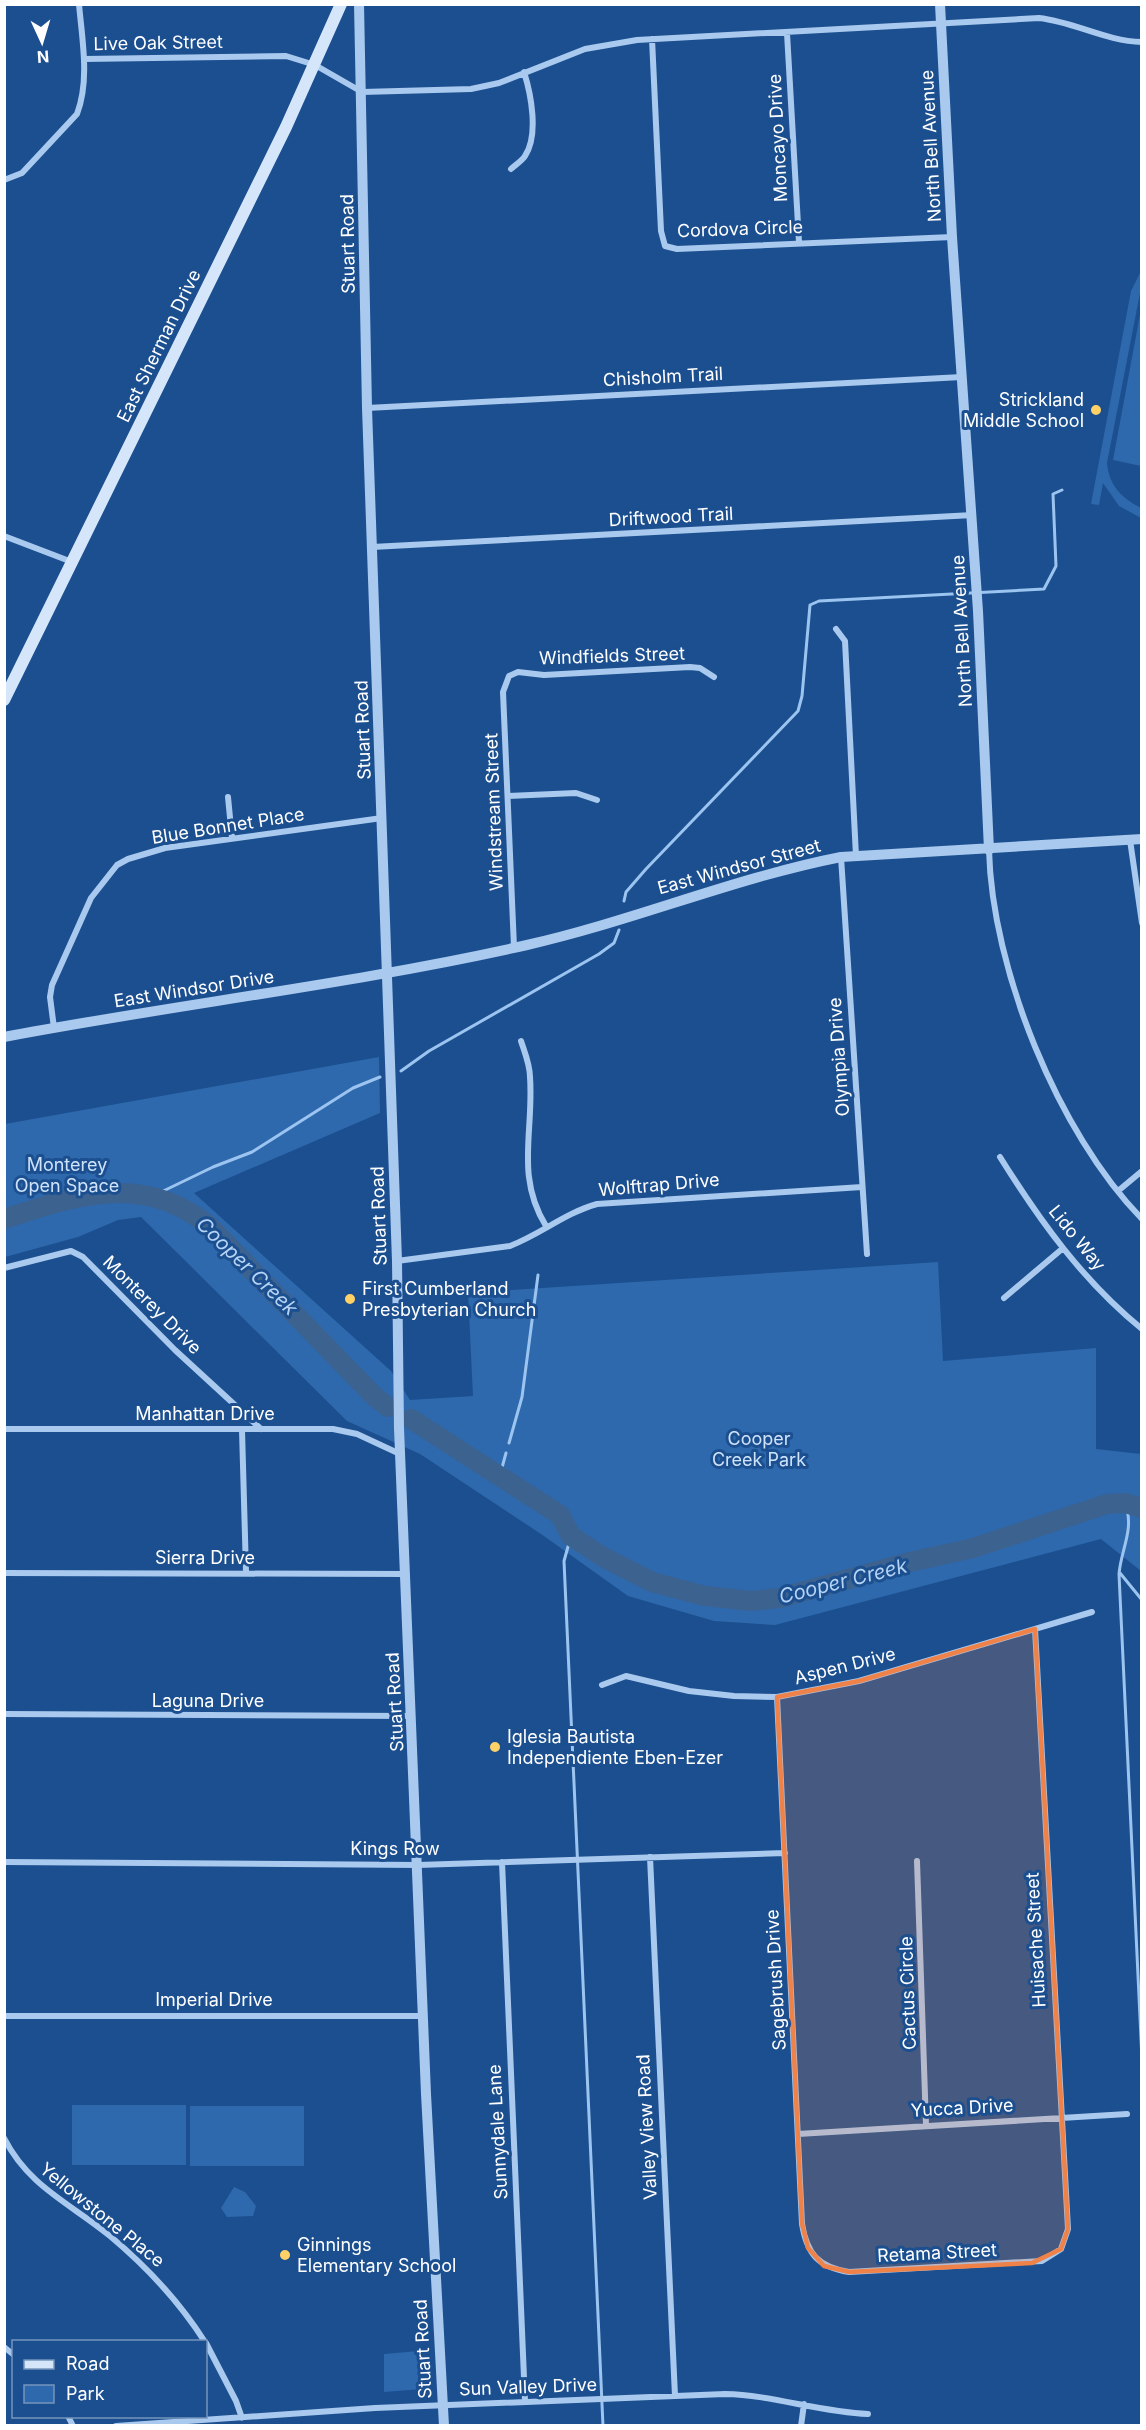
<svg xmlns="http://www.w3.org/2000/svg" width="1146" height="2430" font-family="Inter,sans-serif">
  <style>
    .green { fill: #2e69ad }
    .lines { fill: none; stroke-linecap: round; stroke-linejoin: round }
    .stream { stroke: #9cc4f0; stroke-width: 3 }
    .river { stroke: #3c6290; stroke-width: 20 }
    .minor { stroke: #a9c9ee; stroke-width: 6 }
    .tertiary { stroke: #a9c9ee; stroke-width: 10 }
    .secondary { stroke: #d6e6fa; stroke-width: 12 }
    .marked { fill: #ee8249; fill-opacity: 0.2; stroke: #ee8249; stroke-width: 4.5; stroke-linejoin: round }
    .poi-dot { fill: #ffd166; stroke: #1b4f8f; stroke-width: 2 }
    .labels { text-anchor: middle; stroke-width: 6; stroke-linejoin: round; paint-order: stroke }
    .street-label { font-size: 18px; fill: #fff; stroke: #1b4f8f }
    .poi-label { font-size: 18px; fill: #fff; stroke: #1b4f8f; text-anchor: start }
    .park-label { font-size: 18px; fill: #cfe3fa; stroke: #1b4f8f }
    .water-label { font-size: 20px; font-style: italic; fill: #b5d3f5; stroke: #1b4f8f }
  </style>
  <rect width="100%" height="100%" fill="#1b4f8f"/>
  <!-- green -->
  <path class="green" d="M1141 271V288L1107 463C1109 486 1122 498 1141 508V518L1119 506 1103 483 1099 505 1091 504 1131 291Z
    M1141 309 1142 466H1141L1113 460Z
    M379 1057 380 1113 194 1193 391 1371 410 1400 473 1396 468 1293 938 1262 943 1361 1096 1348V1449L1141 1454V1571L1101 1539 775 1625 714 1621 628 1596 541 1534 420 1454 347 1421 141 1217 118 1220 78 1237 5 1257V1124Z
    M72 2105H186V2165H72Z
    M190 2106H304V2166H190Z
    M234 2187 245 2192 256 2206 253 2216 227 2217 221 2208Z
    M419 2351 422 2389 384 2392V2354Z"/>
  <g class="lines">
    <!-- stream -->
    <path class="stream" d="M624 901 626 892 646 869 798 711 802 696 810 605 819 601 1044 589 1056 566 1053 494 1062 490
      M401 1071 429 1051 599 954 614 943 619 930
      M155 1195 213 1167 252 1152 353 1088 380 1077
      M509 1443 522 1397 538 1275
      M500 1475 506 1453
      M1125 1503C1135 1529 1121 1549 1119 1574L1142 2060
      M571 1536 564 1561 603 2426
      M1120 1573 1142 1600"/>
    <!-- river -->
    <path class="river" d="M4 1219C77 1195 144 1172 209 1226L375 1397 388 1407
      M411 1419 560 1515 571 1536 603 1557 652 1582 705 1596 751 1601 780 1598 910 1562 973 1548 1107 1504 1125 1503 1142 1508"/>
    <!-- minor -->
    <path class="minor" d="M787 33 799 242
      M652 39 661 231 665 246 677 249 952 237
      M84 59 286 56 315 65 362 92 471 89 499 83 585 49 637 40 1039 18C1075 22 1105 41 1142 42
      M511 169C515 165 522 161 525 156 539 135 531 94 524 72
      M4 180 22 173 77 114C90 80 82 39 79 4
      M367 408 962 377
      M4 536 72 562
      M372 547 973 515
      M836 629 845 641 856 856
      M508 796 576 793 597 800
      M228 797 232 838
      M1130 840 1142 923
      M989 850C992 969 1058 1133 1142 1219
      M841 857 867 1254
      M514 947 503 692 509 676 518 672 544 675 690 667 700 668 714 677
      M54 1028 50 997 52 985 91 898 117 865 128 859 165 848 382 818
      M521 1041C525 1053 530 1065 530 1077 534 1131 515 1176 546 1226
      M1000 1157C1040 1221 1083 1281 1142 1329
      M1118 1191 1142 1171
      M397 1261 510 1246C541 1234 565 1213 597 1204L862 1187
      M4 1268 71 1251 83 1257 175 1350 261 1429
      M1004 1298 1062 1249
      M4 1429H333L357 1434 400 1454
      M242 1430 246 1572
      M4 1573 406 1574
      M602 1685 626 1676 689 1691 734 1696 777 1697 859 1681 1092 1612
      M777 1697 802 2224C807 2254 818 2267 849 2272L1042 2261 1061 2249 1068 2229 1035 1629
      M4 1714 411 1716
      M650 1857 675 2396
      M917 1861 926 2125
      M4 1862 418 1865 785 1853
      M502 1862 525 2401
      M4 2016H424
      M798 2134 1127 2114
      M4 2138C29 2187 70 2203 110 2236 147 2267 179 2301 205 2342
      M206 2343 236 2401 242 2418
      M4 2347 14 2355
      M68 2416 73 2426
      M116 2426 375 2408 725 2394C773 2395 819 2412 868 2414
      M801 2426 804 2404"/>
    <!-- tertiary -->
    <path class="tertiary" d="M359 4 367 408 397 1261 399 1428 426 2094 444 2426
      M940 4 952 237 978 611 989 850
      M4 1037C178 1004 354 984 527 945 633 921 734 878 841 857L1142 839"/>
    <!-- secondary -->
    <path class="secondary" d="M4 700 286 127 341 4"/>
  </g>
  <!-- marked area -->
  <path class="marked" d="M1035 1629 1068 2229 1061 2249 1032 2263 849 2272 824 2266 808 2248 802 2224 777 1697 859 1681Z"/>
  <!-- markers -->
  <g class="poi-dot">
    <circle cx="1096" cy="410" r="6"/>
    <circle cx="350" cy="1299" r="6"/>
    <circle cx="495" cy="1747" r="6"/>
    <circle cx="285" cy="2255" r="6"/>
  </g>
  <g class="labels">
    <!-- street labels -->
    <g class="street-label">
      <text transform="translate(158 43) rotate(-1)" y="6">Live Oak Street</text>
      <text transform="translate(778 138) rotate(-93)" y="6">Moncayo Drive</text>
      <text transform="translate(931 146) rotate(-93)" y="6">North Bell Avenue</text>
      <text transform="translate(740 229) rotate(-2)" y="6">Cordova Circle</text>
      <text transform="translate(348 244) rotate(-91)" y="6">Stuart Road</text>
      <text transform="translate(159 346) rotate(-64)" y="6">East Sherman Drive</text>
      <text transform="translate(663 377) rotate(-3)" y="6">Chisholm Trail</text>
      <text transform="translate(671 517) rotate(-3)" y="6">Driftwood Trail</text>
      <text transform="translate(962 631) rotate(-93)" y="6">North Bell Avenue</text>
      <text transform="translate(612 656) rotate(-2)" y="6">Windfields Street</text>
      <text transform="translate(363 730) rotate(-92)" y="6">Stuart Road</text>
      <text transform="translate(494 812) rotate(-92)" y="6">Windstream Street</text>
      <text transform="translate(228 826) rotate(-9)" y="6">Blue Bonnet Place</text>
      <text transform="translate(739 867) rotate(-15)" y="6">East Windsor Street</text>
      <text transform="translate(194 989) rotate(-9)" y="6">East Windsor Drive</text>
      <text transform="translate(839 1057) rotate(-94)" y="6">Olympia Drive</text>
      <text transform="translate(659 1185) rotate(-5)" y="6">Wolftrap Drive</text>
      <text transform="translate(379 1216) rotate(-92)" y="6">Stuart Road</text>
      <text transform="translate(1077 1238) rotate(51)" y="6">Lido Way</text>
      <text transform="translate(152 1305) rotate(45)" y="6">Monterey Drive</text>
      <text x="205" y="1420">Manhattan Drive</text>
      <text x="205" y="1564">Sierra Drive</text>
      <text transform="translate(845 1666) rotate(-14)" y="6">Aspen Drive</text>
      <text x="208" y="1707">Laguna Drive</text>
      <text transform="translate(395 1702) rotate(-93)" y="6">Stuart Road</text>
      <text x="395" y="1855">Kings Row</text>
      <text transform="translate(1036 1940) rotate(-93)" y="6">Huisache Street</text>
      <text transform="translate(776 1980) rotate(-93)" y="6">Sagebrush Drive</text>
      <text transform="translate(908 1993) rotate(-92)" y="6">Cactus Circle</text>
      <text x="214" y="2006">Imperial Drive</text>
      <text transform="translate(962 2108) rotate(-3)" y="6">Yucca Drive</text>
      <text transform="translate(647 2127) rotate(-93)" y="6">Valley View Road</text>
      <text transform="translate(498 2132) rotate(-93)" y="6">Sunnydale Lane</text>
      <text transform="translate(102 2215) rotate(39)" y="6">Yellowstone Place</text>
      <text transform="translate(937 2253) rotate(-3)" y="6">Retama Street</text>
      <text transform="translate(423 2349) rotate(-93)" y="6">Stuart Road</text>
      <text transform="translate(528 2387) rotate(-2)" y="6">Sun Valley Drive</text>
    </g>
    <!-- poi labels -->
    <g class="poi-label">
      <text x="1084" y="406" text-anchor="end">Strickland<tspan x="1084" dy="21">Middle School</tspan></text>
      <text x="362" y="1295">First Cumberland<tspan x="362" dy="21">Presbyterian Church</tspan></text>
      <text x="507" y="1743">Iglesia Bautista<tspan x="507" dy="21">Independiente Eben-Ezer</tspan></text>
      <text x="297" y="2251">Ginnings<tspan x="297" dy="21">Elementary School</tspan></text>
    </g>
    <!-- park labels -->
    <g class="park-label">
      <text x="67" y="1171">Monterey<tspan x="67" dy="21">Open Space</tspan></text>
      <text x="759" y="1445">Cooper<tspan x="759" dy="21">Creek Park</tspan></text>
    </g>
    <!-- water labels -->
    <g class="water-label">
      <text transform="translate(247 1266) rotate(44)" y="7">Cooper Creek</text>
      <text transform="translate(843 1581) rotate(-14)" y="7">Cooper Creek</text>
    </g>
  </g>
  <!-- border -->
  <rect width="1146" height="2430" fill="none" stroke="#ffffff" stroke-width="12"/>
  <!-- legend -->
  <rect x="12" y="2340" width="195" height="78" fill="#1b4f8f" stroke="#7695bc" stroke-width="1.5"/>
  <rect x="24" y="2360" width="30" height="9" fill="#d6e6fa" stroke="#7695bc" stroke-width="1.5"/>
  <text x="66" y="2370" font-size="18" fill="#ffffff">Road</text>
  <rect x="24" y="2385" width="30" height="18" fill="#2e69ad" stroke="#7695bc" stroke-width="1.5"/>
  <text x="66" y="2400" font-size="18" fill="#ffffff">Park</text>
  <!-- north arrow -->
  <g transform="translate(42 42) rotate(176)" stroke="#1b4f8f" stroke-width="4.5" paint-order="stroke">
  <path d="M0-4.5L10 22L0 15L-10 22Z" fill="#ffffff"/>
  <text y="-9" font-size="16" font-weight="bold" text-anchor="middle" fill="#ffffff">N</text>
  </g>
</svg>
